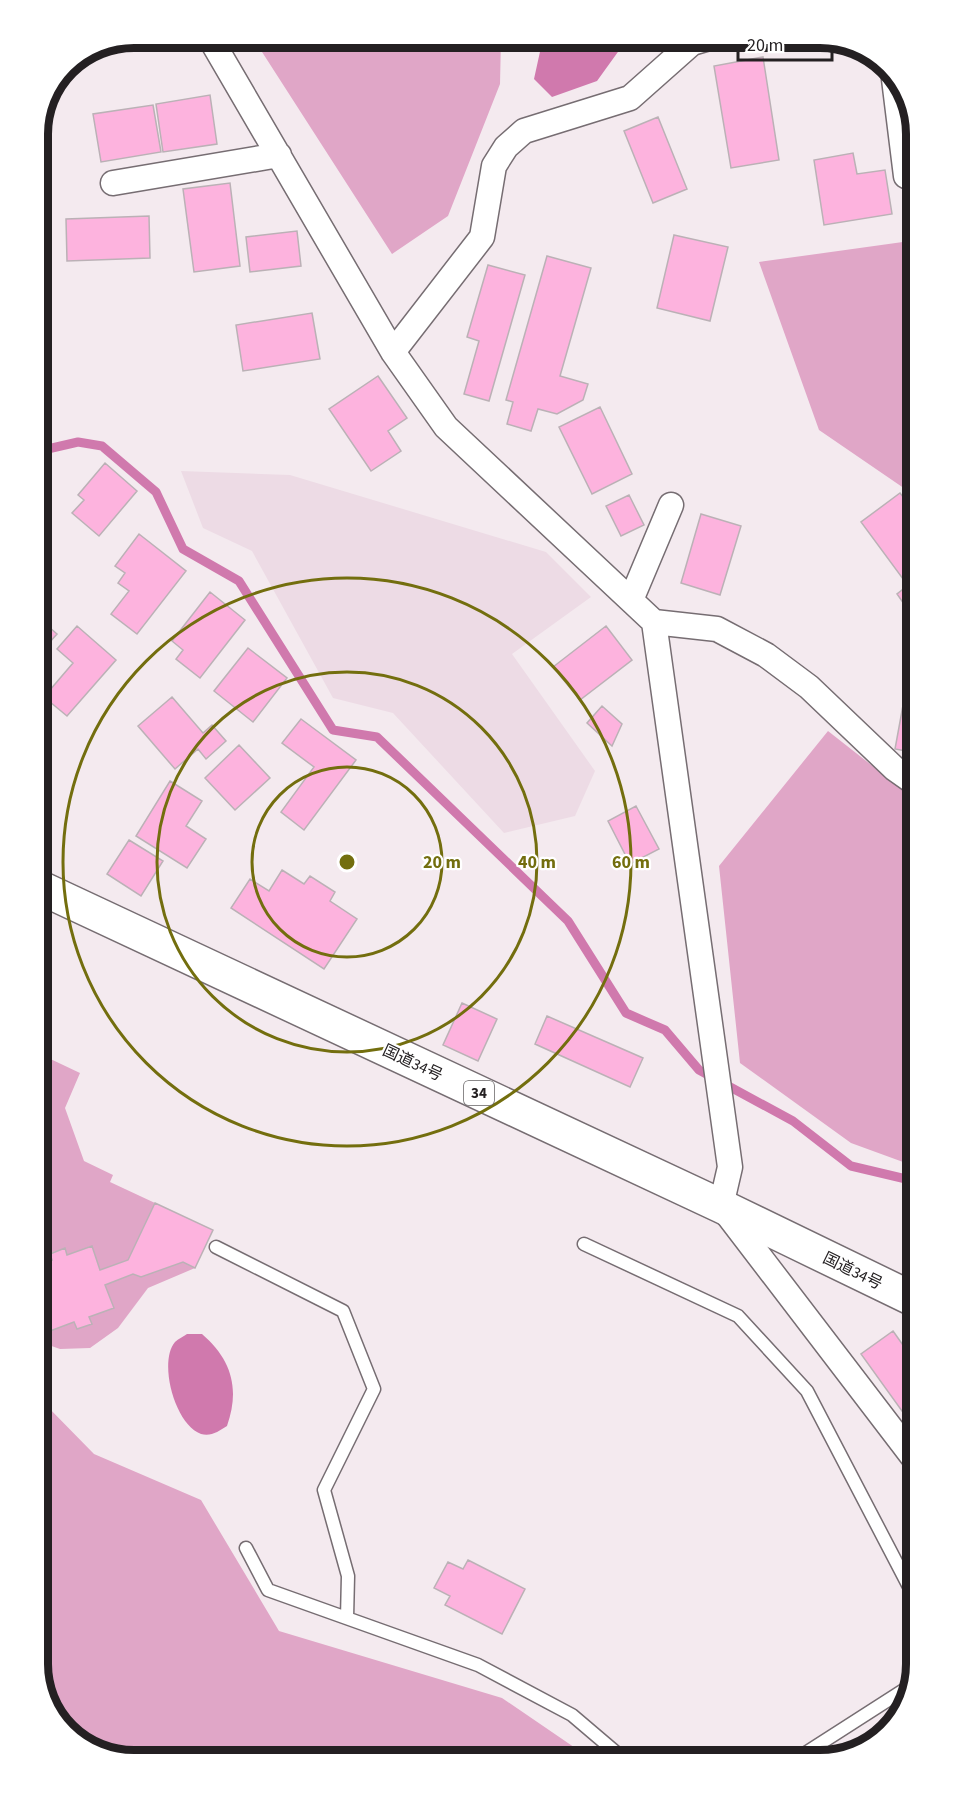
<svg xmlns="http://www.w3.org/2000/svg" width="954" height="1798" font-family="'Source Sans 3','Noto Sans JP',sans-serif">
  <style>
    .built { fill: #eddbe5 }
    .green { fill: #e0a6c7 }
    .water { fill: #d079ad }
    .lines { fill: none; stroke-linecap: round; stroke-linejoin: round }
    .stream { stroke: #d079ad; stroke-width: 9 }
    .building { fill: #fdb3de; stroke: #bbb1b6; stroke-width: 1.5 }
    .service-casing { stroke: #766d72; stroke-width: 15 }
    .minor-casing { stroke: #766d72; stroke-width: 27 }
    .trunk-casing { stroke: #766d72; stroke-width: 36 }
    .service { stroke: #fff; stroke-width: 12 }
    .minor { stroke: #fff; stroke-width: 24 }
    .trunk { stroke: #fff; stroke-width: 33 }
    .ring { fill: none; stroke: #736e0e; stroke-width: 3 }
    .labels { text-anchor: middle; stroke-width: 4.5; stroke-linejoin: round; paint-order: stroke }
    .shield { fill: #fff; stroke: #666364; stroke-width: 1.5 }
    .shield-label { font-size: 15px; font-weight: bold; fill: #242022 }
    .street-label { font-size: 16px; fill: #242022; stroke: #fff }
    .rim { fill: none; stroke: #242022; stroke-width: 8 }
    .centre { fill: #736e0e; stroke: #fff; stroke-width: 3 }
    .ring-label { font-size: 18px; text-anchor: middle; font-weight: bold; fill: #736e0e; stroke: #fff; stroke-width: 4.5; stroke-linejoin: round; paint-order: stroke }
  </style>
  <rect width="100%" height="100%" fill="#f4eaef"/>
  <!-- built -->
  <path class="built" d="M181 471 290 475 546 552 591 597 512 654 595 771 575 816 504 833 393 713 333 698 252 551 203 528Z"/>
  <!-- green -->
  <path class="green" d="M253 38H501L500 84 448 216 392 254Z
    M910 241 911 493 819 430 759 262Z
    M828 731 912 797 914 1166 851 1143 740 1063 719 866Z
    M42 1055 80 1073 65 1108 84 1161 113 1175 110 1182 155 1203 128 1260 100 1270 91 1246 67 1255 64 1249 50 1253 52 1260 43 1264Z
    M183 1262 195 1268 148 1288 118 1328 90 1348 60 1349 43 1343V1312L50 1331 74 1322 77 1329 92 1324 89 1317 114 1308 105 1285 133 1274 141 1277Z
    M44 1403 94 1454 201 1500 279 1631 502 1698 587 1756 128 1760 80 1744 45 1701Z"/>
  <!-- water -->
  <path class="water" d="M543 38H628L597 81 552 97 534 79Z
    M187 1334H202C232 1360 240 1389 227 1426 219 1431 211 1437 201 1434 175 1425 158 1362 175 1342 178 1339 184 1336 187 1334Z"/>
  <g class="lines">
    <!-- stream -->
    <path class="stream" d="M39 451 78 442 102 446 156 492 183 549 239 581 333 730 377 737 568 921 626 1013 665 1030 699 1070 793 1121 851 1166 906 1179 914 1187"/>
  </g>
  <!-- building -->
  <path class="building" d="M763 57 779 160 731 168 714 66Z
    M210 95 217 144 163 152 156 104Z
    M153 105 161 152 101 162 93 114Z
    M658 117 687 189 653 203 624 131Z
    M853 153 857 174 885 170 892 214 824 225 814 160Z
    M230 183 240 266 194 272 183 189Z
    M149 216 150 258 67 261 66 219Z
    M297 231 301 266 250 272 246 237Z
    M674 235 728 247 710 321 657 308Z
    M547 256 591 268 560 376 588 384 583 400 557 414 538 409 531 431 507 424 513 402 506 400Z
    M488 265 525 275 489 401 464 394 479 341 467 337Z
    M312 313 320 359 243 371 236 325Z
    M378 376 407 418 388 431 401 451 371 471 329 409Z
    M600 407 632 474 592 494 559 427Z
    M105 463 137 491 99 536 72 513 84 500 78 495Z
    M900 493 911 507V579L906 583 861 522Z
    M629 495 644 525 621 536 606 506Z
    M701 514 741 526 720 595 681 583Z
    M139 534 186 571 137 634 111 614 129 591 118 583 125 573 115 566Z
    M911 583V614L897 594Z
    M210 592 245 620 200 678 176 659 183 650 172 641Z
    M40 619 57 634 40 653Z
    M77 626 116 660 67 716 44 697 73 663 57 649Z
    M606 626 632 660 580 700 553 667Z
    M248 648 287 678 253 722 214 691Z
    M908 678 912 679V752L895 749Z
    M172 697 203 733 212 725 226 741 206 759 198 749 175 769 138 726Z
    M602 706 622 724 612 746 587 723Z
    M301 719 356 760 304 830 281 812 314 767 282 743Z
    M239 745 270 778 235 810 205 778Z
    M170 781 202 801 186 826 206 839 187 868 136 836Z
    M636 806 659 849 630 864 608 821Z
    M129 840 163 861 141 896 107 874Z
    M282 870 304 884 310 876 335 892 330 901 357 919 324 969 231 908 250 879 269 891Z
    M462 1003 497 1019 478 1061 443 1045Z
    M547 1016 643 1058 630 1087 535 1044Z
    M155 1203 213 1230 195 1268 183 1262 141 1277 133 1274 105 1285 114 1308 89 1317 92 1324 77 1329 74 1322 50 1331 43 1312V1264L52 1260 50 1254 65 1248 67 1255 92 1246 100 1270 128 1260Z
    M893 1331 915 1362V1412L907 1418 861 1354Z
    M468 1560 525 1589 502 1634 445 1605 450 1596 434 1588 448 1562 463 1569Z"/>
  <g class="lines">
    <defs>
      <path id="service" d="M584 1244 738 1316 807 1391 916 1600
        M216 1247 343 1311 374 1389 324 1490 348 1576 347 1618
        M246 1548 268 1590 478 1665 572 1715 619 1755
        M804 1754 910 1686"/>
      <path id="minor" d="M210 38 393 352 446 427 654 622 717 629 766 655 809 687 895 769 912 781
        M894 79 906 176 909 175
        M113 183 279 155
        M393 352 482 237 494 166 506 147 524 131 630 98 692 43 709 38
        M631 600 671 505
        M654 622 730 1167 721 1206 916 1461"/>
      <path id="trunk" d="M41 888 721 1206 915 1300"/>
    </defs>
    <!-- service casing -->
    <use href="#service" class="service-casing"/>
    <!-- minor casing -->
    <use href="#minor" class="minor-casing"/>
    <!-- trunk casing -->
    <use href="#trunk" class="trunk-casing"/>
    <!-- service -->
    <use href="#service" class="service"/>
    <!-- minor -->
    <use href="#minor" class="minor"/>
    <!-- trunk -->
    <use href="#trunk" class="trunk"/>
  </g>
  <!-- distance rings -->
  <g class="ring">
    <circle cx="347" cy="862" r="95"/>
    <circle cx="347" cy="862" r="190"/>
    <circle cx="347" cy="862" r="284"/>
  </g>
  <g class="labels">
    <!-- shield labels -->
    <rect class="shield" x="464" y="1081" width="30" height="24" rx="4.5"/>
    <g class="shield-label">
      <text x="479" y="1098">34</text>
    </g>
    <!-- street labels -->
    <g class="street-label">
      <text transform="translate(413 1062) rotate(25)" y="6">国道34号</text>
      <text transform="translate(853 1270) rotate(26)" y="6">国道34号</text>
    </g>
  </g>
  <!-- crop -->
  <path d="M0 0H954V1798H0ZM134 48H820A86 86 0 0 1 906 134V1664A86 86 0 0 1 820 1750H134A86 86 0 0 1 48 1664V134A86 86 0 0 1 134 48Z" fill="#fff" fill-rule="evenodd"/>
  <path class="rim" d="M134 48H820A86 86 0 0 1 906 134V1664A86 86 0 0 1 820 1750H134A86 86 0 0 1 48 1664V134A86 86 0 0 1 134 48Z"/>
  <circle cx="347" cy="862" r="9" class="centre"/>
  <g class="ring-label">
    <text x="442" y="868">20 m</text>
    <text x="537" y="868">40 m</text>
    <text x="631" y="868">60 m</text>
  </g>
  <!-- scale -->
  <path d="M738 51v9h94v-9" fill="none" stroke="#242022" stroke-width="3"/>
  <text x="747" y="51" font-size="18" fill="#242022" stroke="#ffffff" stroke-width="4.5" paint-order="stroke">20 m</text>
</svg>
